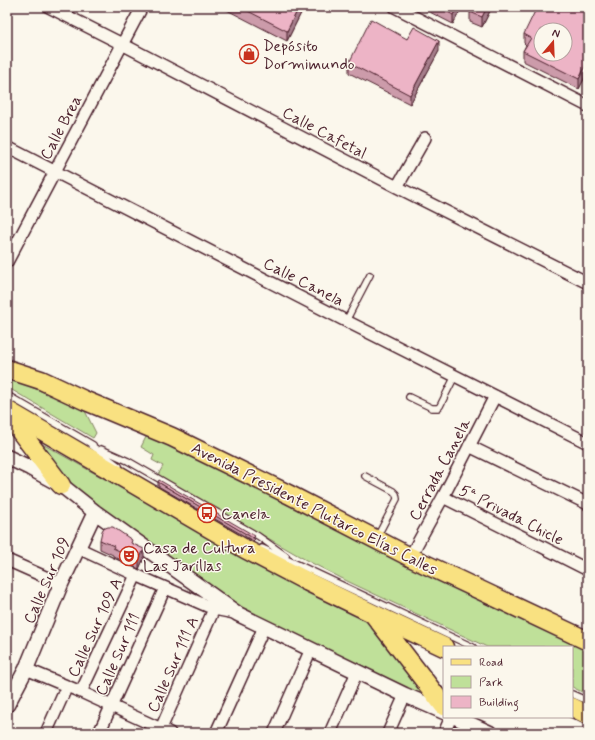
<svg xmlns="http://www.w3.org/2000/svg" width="595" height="740" font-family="Mynerve,sans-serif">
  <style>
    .green { fill: #bfe099; stroke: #848062 }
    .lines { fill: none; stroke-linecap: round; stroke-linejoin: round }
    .service-casing { stroke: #4a1f2b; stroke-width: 8 }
    .minor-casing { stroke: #4a1f2b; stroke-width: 14 }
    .tertiary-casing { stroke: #4a1f2b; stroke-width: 17 }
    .primary-casing { stroke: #4a1f2b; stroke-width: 21 }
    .service { stroke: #fbf7ec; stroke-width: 5.5 }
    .minor { stroke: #fbf7ec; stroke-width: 11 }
    .tertiary { stroke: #fbf7ec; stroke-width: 14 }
    .primary { stroke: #f9e181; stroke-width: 18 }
    .wall { fill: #cc9baa; stroke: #4a1f2b }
    .shaded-wall { fill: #a67e8b; stroke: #4a1f2b }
    .building { fill: #edb4c6; stroke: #4a1f2b; fill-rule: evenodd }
    .labels { text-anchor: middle; stroke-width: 3; stroke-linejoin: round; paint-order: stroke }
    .poi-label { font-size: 16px; fill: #4a1f2b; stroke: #fbf7ec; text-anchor: start }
    .street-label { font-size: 16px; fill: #4a1f2b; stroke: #fbf7ec }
  </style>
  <rect width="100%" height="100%" fill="#fbf7ec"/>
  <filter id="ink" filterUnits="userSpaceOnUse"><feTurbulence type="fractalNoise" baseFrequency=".025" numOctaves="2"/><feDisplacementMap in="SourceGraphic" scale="8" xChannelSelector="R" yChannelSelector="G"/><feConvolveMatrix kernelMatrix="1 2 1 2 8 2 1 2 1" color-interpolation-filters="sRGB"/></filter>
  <g filter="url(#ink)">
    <!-- green -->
    <path class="green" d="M7 377 84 409 96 433 93 438 7 387Z
      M148 433 588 646V695L572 687V647H487L349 582 306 560 158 475 163 466 152 460 154 455 141 447Z
      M37 441 269 571 375 624 433 705 239 610 71 485Z"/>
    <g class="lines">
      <defs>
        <path id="service" d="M346 321 370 275
          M7 395 93 445
          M409 397 432 408H438L440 406 455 376
          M91 445 119 466
          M101 449 128 461 258 536 286 556
          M365 476 393 491 396 494 397 499 377 537
          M262 548 297 564 473 647
          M572 694 588 701"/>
        <path id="minor" d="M49 7 122 44 397 187 588 283
          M395 7 588 106
          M7 147 346 321 588 443
          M397 187 425 138
          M7 262 142 7
          M469 446 588 504
          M443 497 588 570
          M78 548 136 575 214 609 234 613
          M410 557 443 497 495 396
          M7 560 61 584
          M26 669 81 692 170 733
          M81 692 136 575
          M46 733 67 686
          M99 733 165 588
          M159 733 214 609
          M216 733 264 627
          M274 733 311 649
          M330 733 357 672
          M388 733 405 695
          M444 733 451 717"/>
        <path id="tertiary" d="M7 457 30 468 61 485 95 512 238 614 405 695 444 712
          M7 705 26 669 61 584 95 512
          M455 717 490 733"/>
        <path id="primary" d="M7 369 41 380 86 401 172 437 290 495 410 557 588 641
          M7 410 245 549 308 582 372 613 444 647
          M7 414 61 485
          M374 615 444 706
          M572 707 588 715"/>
      </defs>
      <!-- service casing -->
      <use href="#service" class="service-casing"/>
      <!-- minor casing -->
      <use href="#minor" class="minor-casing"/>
      <!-- tertiary casing -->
      <use href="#tertiary" class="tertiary-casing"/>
      <!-- primary casing -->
      <use href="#primary" class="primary-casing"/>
      <!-- service -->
      <use href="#service" class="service"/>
      <!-- minor -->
      <use href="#minor" class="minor"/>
      <!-- tertiary -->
      <use href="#tertiary" class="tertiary"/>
      <!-- primary -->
      <use href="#primary" class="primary"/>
    </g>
    <!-- wall -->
    <path class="wall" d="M225 7H304L287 41 225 9Z
      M420 7H462L453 24Z
      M492 7 482 27 470 22V12Z
      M588 7V71L579 89 523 61V51L526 45 524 43V34Z
      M407 39 439 51 410 104 349 73V63Z
      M158 482 255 539 253 541 158 486Z
      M100 540 132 544 144 558 139 569 113 556V555L100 549Z"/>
    <!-- shaded-wall -->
    <path class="shaded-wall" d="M299 7H304L287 41V31Z
      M457 7H462L453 24V15Z
      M487 7H492L482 27V17Z
      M439 41V51L410 104V95Z
      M588 61V71L579 89V79Z
      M144 549V558L139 569V560Z"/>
    <!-- building -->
    <path class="building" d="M240 7H299L287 31Z
      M439 7H457L453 15Z
      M473 7H487L482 17 470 12Z
      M537 7H588V61L579 79 523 51 531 38 524 34ZM541 30H565V54H541Z
      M371 19 407 39 414 27 439 41 410 95 349 63Z
      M159 480 255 536 253 538 158 482Z
      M108 527H113L132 540 131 543 144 549 139 560 113 548 114 546 100 540 102 531 103 529Z"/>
  </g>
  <!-- icons -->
  <defs>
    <symbol id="shop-ring" viewBox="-11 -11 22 22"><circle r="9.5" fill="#fbf7ec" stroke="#c8321e" stroke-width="1.5"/><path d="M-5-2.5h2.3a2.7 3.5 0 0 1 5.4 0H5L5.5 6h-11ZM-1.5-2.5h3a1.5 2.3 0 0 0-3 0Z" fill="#c8321e"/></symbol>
    <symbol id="bus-ring" viewBox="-11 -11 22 22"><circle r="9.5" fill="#fbf7ec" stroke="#c8321e" stroke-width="1.5"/><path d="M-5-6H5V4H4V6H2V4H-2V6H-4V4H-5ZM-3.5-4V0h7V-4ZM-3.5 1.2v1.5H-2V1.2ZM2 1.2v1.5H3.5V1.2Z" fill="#c8321e"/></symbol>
    <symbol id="theatre-ring" viewBox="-11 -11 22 22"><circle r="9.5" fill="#fbf7ec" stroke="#c8321e" stroke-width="1.5"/><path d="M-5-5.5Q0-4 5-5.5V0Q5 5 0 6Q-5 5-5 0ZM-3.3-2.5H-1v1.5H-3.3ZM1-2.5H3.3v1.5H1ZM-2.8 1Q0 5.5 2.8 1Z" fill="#c8321e"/></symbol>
  </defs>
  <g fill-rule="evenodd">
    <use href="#shop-ring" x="238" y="43" width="22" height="22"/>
    <use href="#bus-ring" x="196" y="502" width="22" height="22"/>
    <use href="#theatre-ring" x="118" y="545" width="22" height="22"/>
  </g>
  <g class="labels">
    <!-- poi labels -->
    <g class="poi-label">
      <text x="263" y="51">Depósito<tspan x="263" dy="18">Dormimundo</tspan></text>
      <text x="221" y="519">Canela</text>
      <text x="143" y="553">Casa de Cultura<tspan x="143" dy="18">Las Jarillas</tspan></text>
    </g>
    <!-- street labels -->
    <g class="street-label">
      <text transform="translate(60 127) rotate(-62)" y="6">Calle Brea</text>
      <text transform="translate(325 132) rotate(28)" y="6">Calle Cafetal</text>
      <text transform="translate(304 281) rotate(27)" y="6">Calle Canela</text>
      <text transform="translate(439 469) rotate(-62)" y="6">Cerrada Canela</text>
      <text transform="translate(315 508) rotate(27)" y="6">Avenida Presidente Plutarco Elías Calles</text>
      <text transform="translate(512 514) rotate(27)" y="6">5ª Privada Chicle</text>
      <text transform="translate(46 580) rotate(-66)" y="6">Calle Sur 109</text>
      <text transform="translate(94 627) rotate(-65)" y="6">Calle Sur 109 A</text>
      <text transform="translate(117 654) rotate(-66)" y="6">Calle Sur 111</text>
      <text transform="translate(172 664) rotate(-66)" y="6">Calle Sur 111 A</text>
    </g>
  </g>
  <!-- margin -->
  <rect width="595" height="740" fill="none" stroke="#fbf7ec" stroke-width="24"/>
  <rect x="12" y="12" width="571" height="716" fill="none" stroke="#4a1f2b" stroke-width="1.5" filter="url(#ink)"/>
  <!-- legend -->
  <rect x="443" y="646" width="130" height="72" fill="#fbf7ec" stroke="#b4a19f"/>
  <rect x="451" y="659" width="20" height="6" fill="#f9e181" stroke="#b4a19f"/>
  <text x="479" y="666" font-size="12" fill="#4a1f2b">Road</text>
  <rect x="451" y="676" width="20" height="12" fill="#bfe099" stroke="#b4a19f"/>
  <text x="479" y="686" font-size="12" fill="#4a1f2b">Park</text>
  <rect x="451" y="696" width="20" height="12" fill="#edb4c6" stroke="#b4a19f"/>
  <text x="479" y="706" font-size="12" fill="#4a1f2b">Building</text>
  <!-- north arrow -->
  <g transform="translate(553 42) rotate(19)"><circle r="19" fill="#fbf7ec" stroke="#b4a19f"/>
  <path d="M0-3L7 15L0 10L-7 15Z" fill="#c8321e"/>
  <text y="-6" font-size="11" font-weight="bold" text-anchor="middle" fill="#4a1f2b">N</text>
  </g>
</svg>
